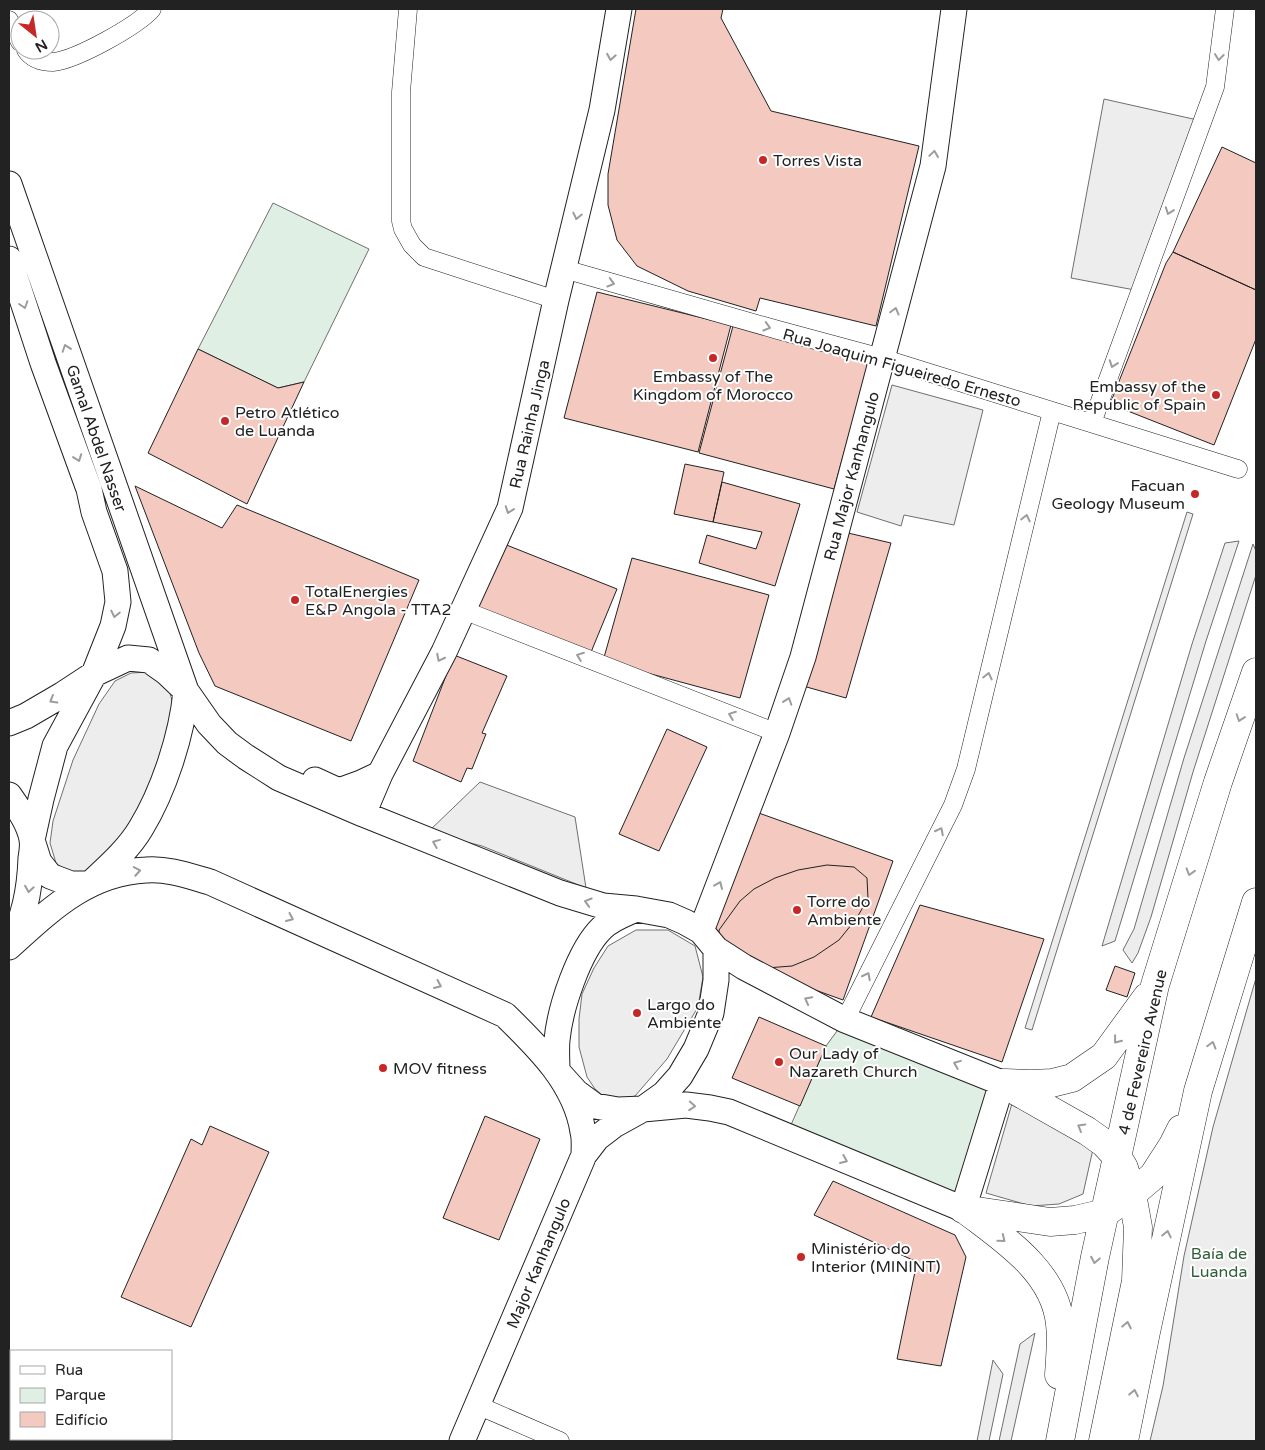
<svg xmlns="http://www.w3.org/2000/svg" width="1265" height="1450" font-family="'Varela Round',sans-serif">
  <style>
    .green { fill: #e0efe3; stroke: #6f6f6f }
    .parking { fill: #ededed; stroke: #6f6f6f }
    .building { fill: #f3c9c0; stroke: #222 }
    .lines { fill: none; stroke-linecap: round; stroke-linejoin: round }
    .street-casing { stroke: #222; stroke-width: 19 }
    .secondary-casing { stroke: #222; stroke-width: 27 }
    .primary-casing { stroke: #222; stroke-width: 29 }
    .street { stroke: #fff; stroke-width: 18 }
    .secondary { stroke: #fff; stroke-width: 25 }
    .primary { stroke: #fff; stroke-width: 28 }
    .oneway { stroke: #9c9c9c }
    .poi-dot { fill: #c62828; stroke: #fff; stroke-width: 2 }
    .labels { text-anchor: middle; stroke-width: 4; stroke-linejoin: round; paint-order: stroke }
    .poi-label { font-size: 16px; fill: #222; stroke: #fff; text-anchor: start }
    .street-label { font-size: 16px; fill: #222; stroke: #fff }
    .park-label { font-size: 16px; fill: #2f5e38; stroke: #fff }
  </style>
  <rect width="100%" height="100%" fill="#fff"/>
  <!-- green -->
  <path class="green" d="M273 203 369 249 304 382 278 388 198 349Z
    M845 1020 1002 1083 963 1209 786 1136 826 1046Z"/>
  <!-- parking -->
  <path class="parking" d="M1104 99 1202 121 1140 291 1071 278Z
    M892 385 983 410 954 525 904 515 901 526 857 512Z
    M1187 512 1193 514 1032 1030 1025 1028Z
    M1239 541 1206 641 1115 941 1102 946 1192 644 1225 543Z
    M1253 544 1256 551V575L1193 772 1151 917 1138 953 1132 963 1123 950 1134 929 1184 758Z
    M151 672 167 682 173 704 167 733 151 793 106 866 71 875 56 863 50 843 53 821 73 760 99 704 115 681 131 673Z
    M480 782 575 817 586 888 482 846 428 832Z
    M636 930H668L695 946 703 977 698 1007 667 1059 635 1096 620 1100 607 1099 595 1089 587 1077 579 1047V1019L582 994 594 968 608 946Z
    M1256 978V1441H1150L1163 1386 1184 1256 1213 1127Z
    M1013 1100 1095 1140 1083 1194 1059 1204 1031 1206 986 1193Z
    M1035 1333 1011 1441H999L1020 1344Z
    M993 1360 1003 1374 989 1441H977Z"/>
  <!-- building -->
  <path class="building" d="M636 9H723L721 18 771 111 919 146 876 326 760 298 756 311 688 291 637 266 617 240 608 205V174Z
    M1222 147 1256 163V290L1173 252Z
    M1173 252 1256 290V339L1214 445 1110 404 1166 263Z
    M597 292 731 325 698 452 564 418Z
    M733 326 869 362 834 489 699 453Z
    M198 349 278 388 304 382 247 504 148 453Z
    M685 464 724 472 713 522 674 514Z
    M722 482 800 504 775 586 699 563 707 535 756 549 762 532 713 522Z
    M135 486 222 528 237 505 419 580 351 741 215 686 199 653Z
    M848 533 891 543 846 698 803 686Z
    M499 542 617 589 589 657 472 610Z
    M632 558 769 595 740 698 603 661Z
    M454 655 507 676 482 733 486 734 472 769 467 768 461 782 413 761Z
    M667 729 707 747 659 851 619 834Z
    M756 812 893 861 843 1000 793 982 715 941 716 923Z
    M827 865 854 867 867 878 868 899 856 919 839 940 814 957 792 966 766 968 719 941V930L740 901 754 889 775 878 798 870Z
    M920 905 1044 939 1002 1062 871 1017Z
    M1115 966 1135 973 1127 997 1106 990Z
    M759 1017 826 1046 800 1106 732 1078Z
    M485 1116 540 1139 499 1240 443 1218Z
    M210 1126 269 1152 191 1327 121 1297 191 1139 202 1145Z
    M833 1181 955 1235 966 1257 941 1366 897 1359 917 1262 814 1215Z"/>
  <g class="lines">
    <defs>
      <path id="street" d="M408 9 401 92V221L403 229 412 245 424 257 556 300
        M9 20 20 42
        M26 50C32 59 42 62 53 62 76 60 137 26 152 9
        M564 269 778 330 882 358 1238 469
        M1092 423 1215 87 1225 9
        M463 610 777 733
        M845 1020 953 805 966 769 1052 411
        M477 1405 560 1441"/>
      <path id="secondary" d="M9 184 186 691 209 724 227 743 246 757 279 778 363 814 560 893 603 906 636 909
        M9 259 43 363 89 489 94 512 115 571 118 602 113 626 94 674 62 695 26 716 9 723
        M128 658 149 660 166 672 186 691C182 735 164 790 141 828 128 850 108 867 90 884H71L50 876 39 862 32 840 41 799 55 746 94 674Z
        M315 780 339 791 361 783 380 774
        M9 795C18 808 29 823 32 839 33 845 32 852 31 858 30 887 25 918 10 943
        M363 814 380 774 444 652 510 508 556 300 602 110 619 9
        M636 909 669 915 685 922 701 931 716 949V980L711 1013 696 1049 680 1076 664 1094 643 1109 618 1110 595 1106 576 1092 557 1071C557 1061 556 1050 557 1040 560 1008 579 950 602 928 611 919 625 914 636 909Z
        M701 931 777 733 803 657 933 166 954 9
        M9 947C50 910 87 873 146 870 167 868 189 876 210 882L505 1015C538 1047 576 1084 583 1132 585 1139 584 1148 584 1155
        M462 1441 584 1155 597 1138 614 1125 643 1109 686 1105 710 1108 729 1112 963 1209 1002 1083 845 1020 744 967 716 949"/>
      <path id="primary" d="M1002 1083 1087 1131 1104 1143 1118 1158 1124 1168 1132 1194 1138 1227 1136 1281 1103 1441
        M1005 1083 1031 1084 1052 1083 1072 1078 1104 1056 1147 997
        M963 1209 1050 1222 1075 1220 1105 1213 1132 1194 1153 1176 1173 1145 1181 1129
        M967 1211C1005 1240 1055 1272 1060 1324 1062 1340 1060 1358 1059 1375
        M1060 1441 1095 1257 1155 985 1218 782 1256 672
        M1124 1441 1146 1332 1198 1091 1256 902"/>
    </defs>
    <!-- street casing -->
    <use href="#street" class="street-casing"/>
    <!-- secondary casing -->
    <use href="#secondary" class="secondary-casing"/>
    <!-- primary casing -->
    <use href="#primary" class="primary-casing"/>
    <!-- street -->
    <use href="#street" class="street"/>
    <!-- secondary -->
    <use href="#secondary" class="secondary"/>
    <!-- primary -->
    <use href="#primary" class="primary"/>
  </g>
  <!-- one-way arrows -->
  <defs><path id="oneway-chevron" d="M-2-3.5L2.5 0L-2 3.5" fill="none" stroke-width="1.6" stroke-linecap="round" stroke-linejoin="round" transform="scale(1.25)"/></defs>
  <g class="oneway">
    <use href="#oneway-chevron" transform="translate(611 57) rotate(100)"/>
    <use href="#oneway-chevron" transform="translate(1219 57) rotate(97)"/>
    <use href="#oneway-chevron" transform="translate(934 154) rotate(-82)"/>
    <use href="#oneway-chevron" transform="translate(1169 211) rotate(110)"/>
    <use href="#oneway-chevron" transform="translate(577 216) rotate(103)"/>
    <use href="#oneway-chevron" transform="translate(611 283) rotate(16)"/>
    <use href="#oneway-chevron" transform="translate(24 305) rotate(72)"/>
    <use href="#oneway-chevron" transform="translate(895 311) rotate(-75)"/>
    <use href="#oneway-chevron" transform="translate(767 327) rotate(16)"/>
    <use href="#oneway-chevron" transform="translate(66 348) rotate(-109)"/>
    <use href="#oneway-chevron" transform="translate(1113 364) rotate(110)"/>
    <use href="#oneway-chevron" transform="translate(78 458) rotate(70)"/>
    <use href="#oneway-chevron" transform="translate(509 510) rotate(110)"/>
    <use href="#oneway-chevron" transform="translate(1026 518) rotate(-77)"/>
    <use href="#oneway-chevron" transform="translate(115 614) rotate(102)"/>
    <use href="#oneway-chevron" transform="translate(580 656) rotate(-159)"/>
    <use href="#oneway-chevron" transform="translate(440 658) rotate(117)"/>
    <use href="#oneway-chevron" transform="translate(988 676) rotate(-77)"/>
    <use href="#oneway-chevron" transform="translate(53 700) rotate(150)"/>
    <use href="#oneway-chevron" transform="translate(788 701) rotate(-71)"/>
    <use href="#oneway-chevron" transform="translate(732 715) rotate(-159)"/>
    <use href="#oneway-chevron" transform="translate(1240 718) rotate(109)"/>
    <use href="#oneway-chevron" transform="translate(940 831) rotate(-63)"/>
    <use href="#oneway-chevron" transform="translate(436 843) rotate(-158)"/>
    <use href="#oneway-chevron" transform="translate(137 871) rotate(-10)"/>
    <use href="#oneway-chevron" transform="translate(1190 872) rotate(107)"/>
    <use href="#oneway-chevron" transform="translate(719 885) rotate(-67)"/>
    <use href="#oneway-chevron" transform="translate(29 889) rotate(99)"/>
    <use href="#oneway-chevron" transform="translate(588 902) rotate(-163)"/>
    <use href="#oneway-chevron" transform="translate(290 918) rotate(24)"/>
    <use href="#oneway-chevron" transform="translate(867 976) rotate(-63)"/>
    <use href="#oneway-chevron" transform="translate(438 985) rotate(24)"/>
    <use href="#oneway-chevron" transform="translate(808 1000) rotate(-152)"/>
    <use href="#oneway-chevron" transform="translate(1117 1040) rotate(128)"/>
    <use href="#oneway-chevron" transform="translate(1212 1045) rotate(-74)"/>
    <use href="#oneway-chevron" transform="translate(957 1064) rotate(-158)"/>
    <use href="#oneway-chevron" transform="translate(692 1106) rotate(4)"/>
    <use href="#oneway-chevron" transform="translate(1081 1127) rotate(-150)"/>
    <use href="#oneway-chevron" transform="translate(844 1160) rotate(23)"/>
    <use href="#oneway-chevron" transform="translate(1167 1234) rotate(-78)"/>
    <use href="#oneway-chevron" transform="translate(1002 1239) rotate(39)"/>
    <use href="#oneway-chevron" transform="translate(1095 1260) rotate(101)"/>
    <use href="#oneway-chevron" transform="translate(1127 1325) rotate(-79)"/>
    <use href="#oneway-chevron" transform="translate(1134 1393) rotate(-79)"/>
  </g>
  <!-- markers -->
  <g class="poi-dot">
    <circle cx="763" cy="160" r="5"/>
    <circle cx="713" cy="358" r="5"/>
    <circle cx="1216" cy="395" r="5"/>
    <circle cx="225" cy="421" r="5"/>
    <circle cx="1195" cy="494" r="5"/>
    <circle cx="295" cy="600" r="5"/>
    <circle cx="797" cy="910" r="5"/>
    <circle cx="637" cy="1013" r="5"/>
    <circle cx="779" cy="1062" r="5"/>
    <circle cx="383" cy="1068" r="5"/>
    <circle cx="801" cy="1257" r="5"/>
  </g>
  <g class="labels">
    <!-- poi labels -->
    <g class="poi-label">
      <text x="773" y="166">Torres Vista</text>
      <text x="713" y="382" text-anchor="middle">Embassy of The<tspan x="713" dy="18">Kingdom of Morocco</tspan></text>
      <text x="1206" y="392" text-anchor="end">Embassy of the<tspan x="1206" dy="18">Republic of Spain</tspan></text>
      <text x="235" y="418">Petro Atlético<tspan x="235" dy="18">de Luanda</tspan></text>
      <text x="1185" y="491" text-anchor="end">Facuan<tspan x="1185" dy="18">Geology Museum</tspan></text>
      <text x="305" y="597">TotalEnergies<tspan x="305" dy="18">E&amp;P Angola - TTA2</tspan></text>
      <text x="807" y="907">Torre do<tspan x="807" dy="18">Ambiente</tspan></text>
      <text x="647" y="1010">Largo do<tspan x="647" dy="18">Ambiente</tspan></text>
      <text x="789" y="1059">Our Lady of<tspan x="789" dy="18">Nazareth Church</tspan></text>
      <text x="393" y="1074">MOV fitness</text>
      <text x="811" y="1254">Ministério do<tspan x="811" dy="18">Interior (MININT)</tspan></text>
    </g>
    <!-- street labels -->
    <g class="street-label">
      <text transform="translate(902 367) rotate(16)" y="6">Rua Joaquim Figueiredo Ernesto</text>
      <text transform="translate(529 424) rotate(-77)" y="6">Rua Rainha Jinga</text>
      <text transform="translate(97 438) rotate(71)" y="6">Gamal Abdel Nasser</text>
      <text transform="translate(851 476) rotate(-75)" y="6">Rua Major Kanhangulo</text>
      <text transform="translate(1142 1052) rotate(-77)" y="6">4 de Fevereiro Avenue</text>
      <text transform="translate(538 1263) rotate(-67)" y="6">Major Kanhangulo</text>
    </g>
    <!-- park labels -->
    <g class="park-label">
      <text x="1219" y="1259">Baía de<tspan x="1219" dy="18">Luanda</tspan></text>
    </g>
  </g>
  <!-- border -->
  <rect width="1265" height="1450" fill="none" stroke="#222222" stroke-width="20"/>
  <!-- legend -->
  <rect x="10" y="1350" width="162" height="90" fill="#ffffff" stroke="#a7a7a7"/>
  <rect x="20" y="1366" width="25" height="8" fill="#ffffff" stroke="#a7a7a7"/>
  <text x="55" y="1375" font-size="15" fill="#222222">Rua</text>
  <rect x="20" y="1388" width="25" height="15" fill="#e0efe3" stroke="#a7a7a7"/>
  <text x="55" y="1400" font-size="15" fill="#222222">Parque</text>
  <rect x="20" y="1412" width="25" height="15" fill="#f3c9c0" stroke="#a7a7a7"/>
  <text x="55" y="1425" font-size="15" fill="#222222">Edifício</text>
  <!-- north arrow -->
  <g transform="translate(35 35) rotate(150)"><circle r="24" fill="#ffffff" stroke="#a7a7a7"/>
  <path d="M0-4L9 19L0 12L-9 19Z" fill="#c62828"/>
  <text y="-8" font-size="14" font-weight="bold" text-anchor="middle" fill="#222222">N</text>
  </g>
</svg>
